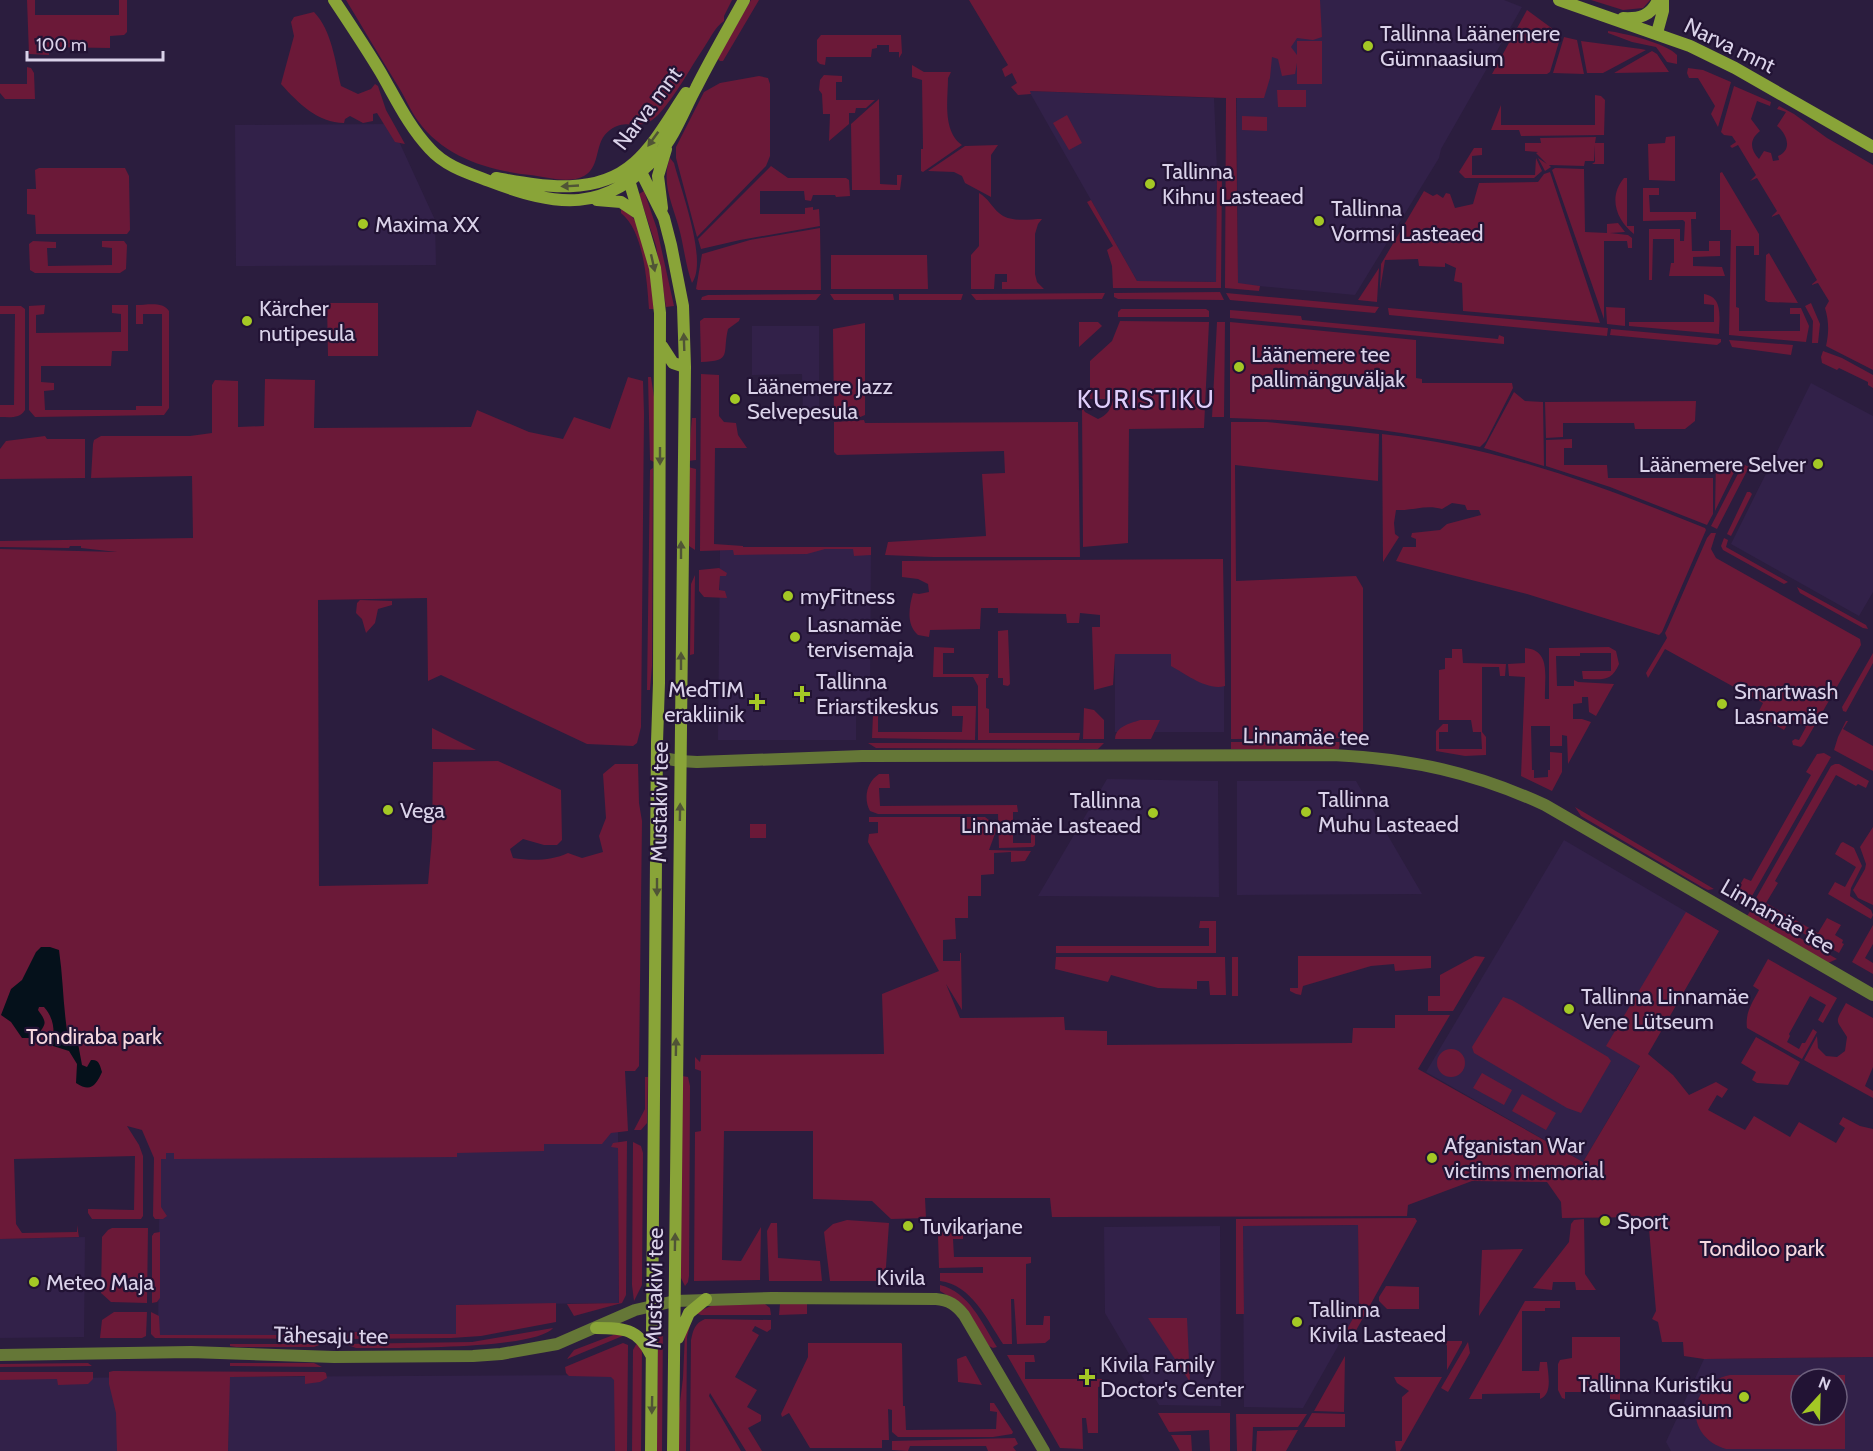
<svg xmlns="http://www.w3.org/2000/svg" width="1873" height="1451" font-family="Cabin,sans-serif">
  <style>
    .built { fill: #322149; fill-rule: evenodd }
    .green { fill: #6b1938; fill-rule: evenodd }
    .water { fill: #05111b }
    .lines { fill: none; stroke-linecap: round; stroke-linejoin: round }
    .tertiary { stroke: #657737; stroke-width: 12 }
    .secondary { stroke: #89a438; stroke-width: 12 }
    .oneway { fill: #505436 }
    .poi-dot { fill: #a4c825; stroke: #221334; stroke-width: 2 }
    .labels { text-anchor: middle; stroke-width: 4.5; stroke-linejoin: round; paint-order: stroke }
    .poi-label { font-size: 22px; fill: #dad2e9; stroke: #221334; text-anchor: start }
    .street-label { font-size: 22px; fill: #dad2e9; stroke: #221334 }
    .park-label { font-size: 22px; fill: #f6d8df; stroke: #221334 }
    .quarter-label { font-size: 26px; letter-spacing: 1.5px; fill: #dfcefb; stroke: #221334 }
  </style>
  <rect width="100%" height="100%" fill="#2b1d3e"/>
  <!-- built -->
  <path class="built" d="M1236 0H1504L1522 7 1441 149 1439 158 1355 295 1238 284Z
    M1029 91 1214 98 1217 169 1216 282 1137 281Z
    M391 124 435 220 436 265 236 266 235 125Z
    M752 326H819V415H803L802 374 752 375Z
    M1811 383 1873 416V592L1859 616 1731 544Z
    M871 547 870 697 867 698 856 713V740H718L720 548Z
    M1115 654H1224V732H1115Z
    M1107 779 1218 781 1219 897 1038 896Z
    M1237 781H1356L1422 894 1237 895Z
    M1564 840 1719 931 1583 1162 1426 1072Z
    M618 1124 619 1303 457 1305V1335L158 1336 160 1135Z
    M1358 1225 1359 1309 1303 1408 1244 1407 1243 1226Z
    M1220 1226 1221 1406 1159 1405 1105 1313 1104 1227Z
    M85 1237 84 1337 0 1338V1239Z
    M1873 1357V1451H1671L1666 1442 1704 1359ZM1801 1379H1837V1415H1801Z
    M618 1375 617 1451H228L229 1377Z
    M144 1377 143 1451H0V1379Z"/>
  <!-- green -->
  <path class="green" d="M27 0H35V15H119V0H127V32L124 35 110 36V48L49 47V55L29 54Z
    M346 0H732L724 16V21C715 27 711 37 705 46 690 68 677 94 659 114 639 135 630 116 610 130 593 142 602 166 584 176 569 184 546 177 530 175 487 170 444 157 418 121 410 110 405 97 398 86 380 57 363 28 346 0Z
    M751 0H759L723 61H720L717 58Z
    M969 0H1320L1322 37 1313 40 1297 38 1291 47 1297 55V41H1322V84H1297V63L1295 74 1282 76 1278 59 1272 57 1270 78 1264 98H1236L1238 283 1260 286 1259 291 1225 288 1226 98 1030 91 1031 94 1018 95 1011 87 1017 83 1012 73 1005 77 1002 69 1008 65Z
    M1591 0H1650L1643 8 1623 10Z
    M1527 10 1561 35 1550 72 1547 74H1492Z
    M314 12C332 31 335 61 341 86L358 94 371 89 375 84 378 86 386 110 405 144 395 142 377 113 373 114V121L363 123 350 116 345 119 344 123C318 123 298 103 281 84L294 36 291 22 294 17Z
    M1608 31C1624 33 1666 43 1677 55V64L1667 62 1656 47 1632 42 1608 33Z
    M821 35H901L902 53 899 58V52H889V45H877V48L872 49 871 57H826L825 65 820 64 817 61V40Z
    M1564 37 1577 40 1584 74 1553 73Z
    M1581 41 1641 49 1646 50 1603 73H1587Z
    M1652 51 1657 54 1669 72 1614 73Z
    M912 65 924 72H951L948 78C948 99 942 131 962 145L923 172 921 171V149H923L922 80 912 77Z
    M27 67 31 68 34 73 35 99H5L0 93V84H27Z
    M1688 68 1703 70 1731 82 1718 127 1711 114 1715 106 1698 78H1689L1687 73Z
    M824 75 842 76V82H836V100H875L866 108H856L855 113H849V124L829 141 830 114H823L822 94 819 90 820 80Z
    M759 76 768 78 770 84V156L766 166 697 237 676 158V147L704 92 720 83Z
    M1734 86 1771 102 1770 106 1757 101 1751 119 1760 131C1749 140 1750 149 1759 159L1764 151 1771 153 1773 161 1779 160 1778 156C1793 150 1787 134 1777 126L1786 112 1777 109 1779 106 1794 114 1827 138 1873 165V370L1826 346C1829 333 1829 321 1825 308L1829 301 1818 283 1811 285 1817 280 1779 214 1771 217 1777 211 1757 178 1750 181 1756 175 1738 145 1732 148 1730 146 1736 142 1732 136 1724 135 1721 132Z
    M1277 90H1306V107H1278Z
    M1595 95 1601 96 1605 100 1604 135 1521 136 1519 130H1491L1501 105V125H1595Z
    M879 99 880 184 897 185V175H902L900 190H852L851 124Z
    M1067 115 1082 143 1069 150 1053 123Z
    M1242 116 1267 117V131L1242 130Z
    M1675 136V181L1649 180 1648 144 1665 143 1666 137Z
    M1596 137 1595 143H1604V164H1592L1595 162V145L1594 161H1585L1584 166 1549 165 1551 167 1545 171 1538 158 1547 164 1536 153 1538 152 1525 151V143H1541L1540 138Z
    M998 145 991 155V197L965 183 962 176 954 172 928 171 965 146Z
    M1474 148H1482V155L1472 156V175H1535L1536 158 1542 171 1534 178H1465L1459 172Z
    M670 158 674 163C681 190 708 261 692 283 686 267 684 248 680 232 674 207 660 183 670 158Z
    M771 166 788 178H846L849 180 850 196 836 197 835 195H813L811 201 805 200 804 191H760V214H805V208L813 207V210L819 209 820 226 740 240 701 249 698 239Z
    M39 168H125L129 176 130 230 127 234H36L35 215 27 214V189H36L35 170Z
    M1555 168 1584 169 1585 232 1607 233V224L1618 223 1625 232 1610 233 1628 235 1632 238V248H1628L1627 241H1604V319L1552 170Z
    M1217 171H1222L1221 288H1113L1112 266 1107 250 1113 246 1087 202 1091 200 1137 281 1216 282Z
    M1550 172 1600 323 1463 311 1462 283 1454 281 1456 268 1445 263V267L1419 266 1418 259 1385 260 1380 290 1381 264 1424 191 1433 196 1437 194 1443 198 1446 193 1450 194 1455 208 1473 204 1479 183 1538 182 1544 174Z
    M1722 172 1759 234V255H1754V246H1736V307L1739 308V331H1800V314H1790V308H1801L1809 326 1806 342 1729 335 1731 230H1720V173Z
    M1624 178H1627V226H1634V234C1616 220 1608 197 1624 178Z
    M1643 188H1659V195H1649L1650 212H1696V219H1691L1692 251H1709V241H1720V256L1693 257V266L1722 267 1725 276H1669L1671 263H1674V239H1653L1652 280H1649V229H1680V241H1684L1685 222 1683 220 1643 221Z
    M644 191 657 229 674 306 666 307 656 246 639 194Z
    M979 193C989 199 991 206 999 213 1010 223 1029 219 1042 219L1038 224 1035 234V274L1037 282 1044 289H1002V282H1007V274H995L994 289H971V255L979 246Z
    M621 208C626 211 631 215 635 220 647 240 652 285 654 309H649C647 282 644 231 621 213Z
    M820 228 821 290H698L696 289 702 254 750 240Z
    M33 241 56 242V248H47L48 266 112 265V248L102 247V241H124L127 245 126 269 120 273H35L30 270 29 244Z
    M1769 253 1798 303 1768 302 1765 300 1766 255Z
    M831 255H927L928 289H831Z
    M1379 268 1377 302 1358 300Z
    M1220 292 1224 300 1118 299 1114 297V293Z
    M1105 293 1102 299 976 300 971 294Z
    M1226 293 1379 307 1375 313 1230 300Z
    M821 294 816 300H701L702 297 708 295Z
    M830 294H893L894 300H834Z
    M899 294H963L961 300H899Z
    M1704 294C1724 297 1719 319 1719 334L1629 326V322H1714V305L1704 304Z
    M327 303H378V356H328Z
    M1811 303 1820 324 1818 343H1812L1813 321 1805 306Z
    M45 305 44 314 36 315V333L121 332V314L112 313V305H128V351H112L111 366H41V382L54 383V390L44 391 45 410H136V406H162V314H143V324H136V305C147 305 163 301 169 311V408L164 415 35 417 29 410V306Z
    M0 306H21L25 309V410C20 419 9 417 0 417V405H14L15 314H0Z
    M1606 307 1625 308V326L1607 324Z
    M1388 308 1608 328 1607 336 1389 315Z
    M1121 309H1206L1209 311V317H1118V312Z
    M1230 310 1301 316 1302 320 1498 339 1499 335 1504 337V344L1230 318Z
    M704 318H740L739 321 728 329C722 354 733 361 701 362L700 321Z
    M1120 321 1209 322 1204 428 1129 429 1128 543 1083 547 1082 407 1085 412 1098 419C1107 415 1111 410 1113 399H1090V361L1112 341Z
    M1079 322H1098L1102 326 1079 347Z
    M1217 322H1225L1224 417H1212Z
    M1230 322 1416 340V378L1422 379V383H1512L1513 388 1486 441 1480 447C1397 430 1314 420 1230 418Z
    M865 323V415L858 418 834 419 833 329Z
    M1611 329 1721 339V342L1717 345 1610 335Z
    M1729 340 1793 345 1791 355 1732 347Z
    M1823 351 1842 358 1873 375V388L1868 385V382L1839 368 1837 370 1822 363 1821 357Z
    M701 374 719 375V416L724 422 736 423 738 435 747 448H715L714 544 743 546V547H871V555L854 556 853 549H825L807 554 734 555 733 550 700 551Z
    M628 377 643 381 644 414 641 727 637 743 633 746 587 744 441 675 428 681 427 598 318 600 319 886 428 884 432 838 433 762 498 761 561 790 562 840 557 845H544L523 839 510 849 513 858C531 861 551 861 568 853L582 858 603 852 599 836 606 818 603 774 615 764H638L639 803 642 821 639 1066 635 1071H625L628 1131 611 1133 602 1144H544V1151L457 1153V1157L174 1159V1153H166V1159H161V1207L167 1216 163 1219H155L153 1216 154 1158 142 1130 127 1126 139 1145 143 1156V1216L141 1219H92L88 1213V1209L134 1210 135 1156 14 1159 16 1224 22 1233 77 1232V1225L79 1237 0 1239V549L117 552 81 548V546H70L69 548 0 547V541L193 538 192 476 91 478 93 444 94 440 101 436H190L212 433V385L215 380 238 381V427L264 426 265 379 315 380 314 428 471 427 477 410 529 432 563 439 574 417 610 429Z
    M648 377H651L654 397V462L650 460Z
    M1514 392 1525 401 1543 402 1544 466 1484 448Z
    M1696 401 1695 421 1685 429H1635L1634 423H1563V437L1546 438 1545 402Z
    M692 418H696V460L688 461Z
    M864 420 865 423 1078 422 1080 557H933L885 555 888 542 986 536 982 474 1005 473 1004 451 837 455 834 452V422Z
    M1231 422H1267L1379 434 1378 481 1235 465 1236 581 1356 576 1363 588V738L1231 739Z
    M1382 434C1495 446 1601 486 1705 528L1706 530 1662 632 1659 635 1527 594 1396 561 1403 547H1416V539L1411 537 1412 533 1440 530 1447 524 1481 515 1479 510H1467L1465 505 1452 503 1442 509C1426 504 1413 511 1396 510L1394 523 1395 534 1399 537 1383 562Z
    M45 436 47 439H85V478L0 479V449L6 441Z
    M1572 439V448H1564V465H1607L1608 478H1713V514L1707 525 1610 487 1546 466V440Z
    M1716 460H1732V462H1739L1715 511Z
    M1743 464 1749 467 1717 529 1711 526Z
    M688 467 696 469 695 550 689 546Z
    M653 468 652 666 650 690H647L650 470Z
    M1747 492H1750L1752 494 1731 536 1727 534Z
    M1711 533H1716L1711 549 1716 558 1860 639 1861 645 1804 744 1801 747 1793 745 1792 741 1795 739 1799 740 1806 727 1791 719 1784 730 1767 720 1765 715 1759 711 1763 703 1665 649 1648 678 1646 673 1667 638 1665 633 1668 627 1707 538Z
    M1724 538 1728 540 1726 547 1788 582 1784 584 1723 550 1721 546Z
    M1223 559 1225 686C1207 691 1186 674 1171 666V654H1115L1113 685 1094 690 1092 627H1100V615L1080 613 1079 623H1067L1066 614 998 613V608H981L980 629 930 630 929 637 918 635C906 625 909 607 913 593L919 594 929 592 928 584 918 579 902 577V561Z
    M719 568 727 573 726 576H720L719 590 725 591 727 598 704 597 699 591V570Z
    M695 575 694 654 690 655 691 584Z
    M1797 587 1866 625 1868 629 1863 628 1800 593Z
    M360 600 392 601V605L378 609 375 623 366 633 362 619 356 613 357 603Z
    M1008 630 1010 684 1008 686 1003 685V678H998V631Z
    M934 647 954 648V653H943V674H989L988 678H986V708L989 709V733H1080L1079 740H978V686L973 677H933Z
    M1609 647 1616 651 1619 664C1611 683 1601 679 1583 679L1582 671H1611V653H1580V656H1556L1557 686H1574V680L1578 682 1614 684 1596 716 1589 712 1588 697H1582V703L1573 704V719H1582L1591 722 1568 764 1567 736 1562 735V746H1550V726H1531L1532 770H1534V778L1548 777V770H1550V752L1562 753V772L1552 791 1521 776 1525 677 1509 676 1508 664 1525 663V648C1552 650 1544 678 1545 699H1549V648Z
    M1452 649H1462L1463 663 1506 664 1505 676H1500L1499 667H1482V732L1486 737V755L1465 756 1436 751V731L1443 724H1448V732H1439V749H1482L1481 732H1473L1471 720H1439V670L1445 669V658H1452Z
    M1873 653V663L1846 712 1843 711 1842 707 1845 702Z
    M952 706H976L975 740 872 738 873 714 885 707 884 715H878V732H962L963 716H952Z
    M1084 708 1094 710 1104 720V739H1083Z
    M1140 720H1160L1151 739H1115C1116 726 1129 724 1140 720Z
    M1846 721H1848L1843 729 1873 746V771L1834 750 1838 737Z
    M432 728 476 750 432 749Z
    M1231 742H1340L1339 749H1231Z
    M868 743H1104L1098 749 876 748Z
    M1824 753 1831 757 1748 903 1734 895 1744 878 1751 881 1811 775 1806 772 1817 754Z
    M1835 764H1839L1869 781 1866 788 1858 784 1856 786 1836 775 1775 881 1778 883 1766 903 1818 933 1827 918 1841 925 1835 935 1843 940 1842 943 1844 944 1839 953 1752 905 1831 766Z
    M879 774H889L890 788H879L880 806 1017 805 1018 812H1013V843H1031V834H1035V845L1033 847 999 848 998 814H878L870 811C863 798 867 782 879 774Z
    M1575 807 1714 889 1708 890 1702 887 1581 816Z
    M869 817H985L994 824 996 831 989 850 1031 851 1025 861 1011 862V852L994 853V874L981 875V896H968V918H955L956 939 943 940V961H960V953H961L962 1010 946 984 960 1018 1064 1017 1065 1030 1107 1031V1045L1352 1043 1353 1028H1395V1015H1450L1418 1069 1583 1162 1640 1066 1606 1046 1686 912 1719 931 1648 1054 1673 1075 1689 1095 1716 1082 1728 1089 1722 1098 1717 1095 1708 1110 1745 1130 1754 1116 1790 1137 1799 1122 1836 1143 1845 1128 1839 1124 1843 1117 1860 1126 1873 1129V1357L1704 1359 1684 1356 1683 1342H1662L1658 1322 1652 1319 1656 1311 1648 1217 1562 1218 1561 1202 1547 1182 1472 1181 1408 1205 1407 1216 1052 1217 1050 1198H925L926 1218 891 1219 872 1201 813 1199V1131H724L722 1260 741 1261 761 1227 760 1280 694 1281 695 1132 701 1131V1071L695 1069V1057L700 1062 701 1055 884 1054 882 994 939 971 868 842 869 834 878 833V822H869Z
    M750 824H766V838H750Z
    M1873 827V905L1858 898 1853 890 1865 869 1866 864 1860 847Z
    M1843 842 1854 848 1862 866 1851 888 1850 896 1871 910 1873 915 1871 919 1828 894 1835 882 1845 887 1856 867 1835 854 1841 843Z
    M1751 910 1837 959 1828 963 1747 916Z
    M1200 921H1216V953H1056V946H1209V928H1199Z
    M1873 925V944L1865 958 1873 963V974L1852 962Z
    M1298 956H1431V968L1395 971 1394 964 1371 966 1303 986 1301 995 1296 994 1290 991V988H1298Z
    M1475 956 1485 957 1453 1011H1428V996H1440V975Z
    M1056 957H1225L1226 995H1210L1209 981H1197V989H1195L1158 988 1111 975 1108 982 1055 969Z
    M1232 957H1238V996H1232Z
    M1768 959 1837 998 1823 1023 1818 1020 1826 1005 1810 996 1789 1034 1790 1036 1787 1042 1799 1049 1802 1043H1805L1813 1029 1817 1032 1802 1059 1747 1028C1745 1013 1752 1003 1759 990L1753 986Z
    M1503 997 1512 1000 1608 1057 1611 1061 1581 1113 1567 1108 1474 1053 1472 1047Z
    M1846 1003 1873 1018V1067L1865 1086 1873 1091V1098L1804 1060 1817 1036 1818 1048 1826 1056 1837 1057 1845 1051 1847 1037C1836 1018 1834 1025 1846 1003Z
    M1756 1037 1800 1062 1788 1085 1757 1083 1752 1080 1756 1072 1741 1063Z
    M1437 1063a14 14 0 1 1 28 0a14 14 0 1 1-28 0Z
    M1482 1073 1512 1090 1504 1105 1473 1088Z
    M682 1076 688 1077 690 1086 689 1276 688 1282 685 1286 680 1276Z
    M645 1077H648L647 1123 641 1130H634L645 1109Z
    M1522 1094 1556 1113 1546 1130 1512 1111Z
    M627 1141 626 1295 622 1303 618 1304 574 1316 567 1304 619 1303 618 1148 611 1147 613 1143Z
    M633 1142 641 1146 643 1153 642 1285 634 1301 632 1285Z
    M1415 1218 1417 1221 1354 1334 1347 1329 1359 1308 1358 1225 1243 1226 1244 1314H1236V1219Z
    M1584 1219 1585 1274 1596 1290H1576L1575 1282H1553L1552 1290 1533 1288 1569 1242 1571 1224 1574 1220Z
    M847 1220 889 1223 885 1281H830L824 1232 833 1224Z
    M771 1223H777L778 1258 820 1261 822 1281H769L767 1231Z
    M112 1228H148L147 1303 111 1302 101 1293 102 1237 108 1230Z
    M160 1232V1298L157 1302 152 1303V1236L154 1233Z
    M941 1232 963 1233V1239H953L954 1257H1031V1263L1026 1264V1325H1043L1044 1316H1050V1339L1045 1343 1017 1344 1014 1299H1011L1012 1344H1003C988 1321 971 1284 940 1281V1273H983V1267L939 1268 938 1236Z
    M1523 1249 1479 1316 1482 1250Z
    M940 1285C969 1292 982 1323 997 1347L993 1348 989 1346 962 1304 940 1291Z
    M1386 1286 1419 1287V1309H1387L1379 1301V1297Z
    M1525 1301H1560V1308H1545V1311H1522V1371H1539L1540 1362H1547C1548 1374 1553 1394 1540 1399V1393L1482 1394V1399H1469Z
    M556 1303V1322L481 1336 451 1338 345 1339 344 1337 349 1332H362L363 1334H456V1305Z
    M765 1304 770 1308 771 1315H701L695 1313 713 1305Z
    M780 1304H807V1314L779 1315Z
    M114 1312H147L146 1336 142 1338H100L102 1320Z
    M151 1312 159 1316 160 1335H298L299 1333 316 1332 322 1335V1339L155 1338 151 1334Z
    M1148 1318H1187L1190 1382Z
    M705 1319 771 1320V1329L767 1332 755 1326 752 1331 759 1335 735 1377 757 1390 747 1407 761 1415V1421L748 1428 762 1451H746L710 1393 709 1396 741 1451H690L691 1340C693 1330 695 1323 705 1319Z
    M663 1320 662 1451H657L658 1322Z
    M691 1322 687 1337 686 1451H679V1410L683 1378 685 1333Z
    M553 1328C535 1350 388 1348 356 1348L345 1344 472 1342Z
    M616 1334 625 1335 567 1359 574 1350Z
    M1572 1337H1620V1400L1610 1399V1392H1565V1399L1562 1398 1558 1390V1364L1560 1360 1572 1358Z
    M638 1341 642 1349 641 1451H632L633 1350Z
    M1445 1341H1462V1343L1447 1370V1346Z
    M1468 1342 1470 1353 1448 1392 1441 1388Z
    M623 1343 628 1345V1348L627 1451H615L614 1380 611 1377 569 1376 566 1373 565 1367Z
    M808 1343H901L902 1344 903 1406H905L906 1430 996 1429 997 1412 990 1411V1403H994L1013 1432 1012 1434 993 1437H898L892 1432V1410L888 1409 889 1440H882V1448H810L789 1413 782 1417 781 1414 808 1357Z
    M230 1344H322L314 1347H236L230 1346Z
    M1007 1355H1034L1035 1362H1025V1379H1102V1386L1098 1387V1433H1088L1086 1418H1082L1083 1449 1060 1448Z
    M965 1356H966L982 1385 958 1382 957 1359Z
    M1345 1356 1344 1412 1314 1411Z
    M88 1363 92 1366 0 1367V1364Z
    M230 1363H314L322 1367 230 1366Z
    M113 1371 324 1372 326 1373 327 1378 320 1382 305 1384V1376L230 1377 228 1451H117L116 1413 109 1384V1372Z
    M0 1372H93V1379L88 1384 58 1385 57 1379 0 1380Z
    M1730 1375H1845V1449H1726C1683 1436 1687 1384 1730 1375ZM1801 1379H1837V1415H1801Z
    M1394 1377H1442L1400 1451H1396L1395 1441H1402V1397L1409 1391 1397 1383Z
    M1158 1413H1230V1451H1210L1209 1430 1169 1432Z
    M1312 1413 1345 1414V1427H1304Z
    M1236 1414H1307L1298 1427H1253L1252 1451H1237Z
    M1298 1430 1286 1451H1256L1257 1431Z
    M1171 1435H1191L1192 1451H1180Z
    M1015 1438 1018 1444 1013 1447 1016 1451H988L986 1446H910L908 1451 892 1450V1441Z"/>
  <!-- water -->
  <path class="water" d="M41 947H50L59 950C63 977 63 1004 67 1030L77 1038 82 1065 87 1067 91 1060C99 1059 100 1065 102 1072 96 1085 91 1093 76 1083L77 1064 69 1051 53 1046C54 1030 55 1020 44 1007H39L38 1010C48 1024 46 1023 36 1038H22L11 1022 1 1015 11 989 22 980 36 952Z"/>
  <g class="lines">
    <!-- tertiary -->
    <path class="tertiary" d="M657 757 680 761 697 762 862 756 1333 755C1412 759 1473 772 1545 805L1873 995
      M0 1355 191 1352 334 1357 473 1356 501 1354 557 1344 635 1310 675 1301 772 1298 936 1299C949 1300 956 1305 964 1315L1044 1451"/>
    <!-- secondary -->
    <path class="secondary" d="M334 0C350 24 366 48 381 73 396 99 409 127 430 149 445 166 468 173 489 181 557 207 605 214 658 155 675 136 684 110 696 88 711 58 728 29 744 0
      M1559 0 1690 46 1735 68 1873 147
      M1623 18C1639 19 1651 16 1658 0
      M1657 33 1663 11V0
      M636 162 664 218 671 245 683 306 685 367 673 1451
      M626 170 655 268 660 313 659 683 657 742 651 1451
      M496 178C541 186 596 197 634 163 654 146 671 115 686 93
      M597 200 621 202 639 214
      M662 208 658 176 666 149
      M662 346 673 363 685 367
      M596 1328C623 1328 638 1328 651 1355
      M678 1338 689 1313 706 1299"/>
  </g>
  <!-- one-way arrows -->
  <defs><path id="oneway-solid" d="M-6-.8H1V-3.2L6.5 0L1 3.2V.8H-6Z" transform="scale(1.5)"/></defs>
  <g class="oneway">
    <use href="#oneway-solid" transform="translate(653 139) rotate(126)"/>
    <use href="#oneway-solid" transform="translate(570 186) rotate(177)"/>
    <use href="#oneway-solid" transform="translate(653 263) rotate(77)"/>
    <use href="#oneway-solid" transform="translate(684 342) rotate(-92)"/>
    <use href="#oneway-solid" transform="translate(660 456) rotate(90)"/>
    <use href="#oneway-solid" transform="translate(681 550) rotate(-90)"/>
    <use href="#oneway-solid" transform="translate(681 661) rotate(-90)"/>
    <use href="#oneway-solid" transform="translate(680 812) rotate(-89)"/>
    <use href="#oneway-solid" transform="translate(657 887) rotate(90)"/>
    <use href="#oneway-solid" transform="translate(676 1047) rotate(-89)"/>
    <use href="#oneway-solid" transform="translate(675 1242) rotate(-89)"/>
    <use href="#oneway-solid" transform="translate(652 1405) rotate(91)"/>
  </g>
  <!-- markers -->
  <g class="poi-dot">
    <circle cx="1368" cy="46" r="6"/>
    <circle cx="1150" cy="184" r="6"/>
    <circle cx="1319" cy="221" r="6"/>
    <circle cx="363" cy="224" r="6"/>
    <circle cx="247" cy="321" r="6"/>
    <circle cx="1239" cy="367" r="6"/>
    <circle cx="735" cy="399" r="6"/>
    <circle cx="1818" cy="464" r="6"/>
    <circle cx="788" cy="596" r="6"/>
    <circle cx="795" cy="637" r="6"/>
    <path d="M799 685h6v6h6v6h-6v6h-6v-6h-6v-6h6z"/>
    <path d="M754 693h6v6h6v6h-6v6h-6v-6h-6v-6h6z"/>
    <circle cx="1722" cy="704" r="6"/>
    <circle cx="388" cy="810" r="6"/>
    <circle cx="1306" cy="812" r="6"/>
    <circle cx="1153" cy="813" r="6"/>
    <circle cx="1569" cy="1009" r="6"/>
    <circle cx="1432" cy="1158" r="6"/>
    <circle cx="1605" cy="1221" r="6"/>
    <circle cx="908" cy="1226" r="6"/>
    <circle cx="34" cy="1282" r="6"/>
    <circle cx="1297" cy="1322" r="6"/>
    <path d="M1084 1368h6v6h6v6h-6v6h-6v-6h-6v-6h6z"/>
    <circle cx="1744" cy="1397" r="6"/>
  </g>
  <g class="labels">
    <!-- poi labels -->
    <g class="poi-label">
      <text x="1380" y="41">Tallinna Läänemere<tspan x="1380" dy="25">Gümnaasium</tspan></text>
      <text x="1162" y="179">Tallinna<tspan x="1162" dy="25">Kihnu Lasteaed</tspan></text>
      <text x="1331" y="216">Tallinna<tspan x="1331" dy="25">Vormsi Lasteaed</tspan></text>
      <text x="375" y="232">Maxima XX</text>
      <text x="259" y="316">Kärcher<tspan x="259" dy="25">nutipesula</tspan></text>
      <text x="1251" y="362">Läänemere tee<tspan x="1251" dy="25">pallimänguväljak</tspan></text>
      <text x="747" y="394">Läänemere Jazz<tspan x="747" dy="25">Selvepesula</tspan></text>
      <text x="1806" y="472" text-anchor="end">Läänemere Selver</text>
      <text x="800" y="604">myFitness</text>
      <text x="807" y="632">Lasnamäe<tspan x="807" dy="25">tervisemaja</tspan></text>
      <text x="816" y="689">Tallinna<tspan x="816" dy="25">Eriarstikeskus</tspan></text>
      <text x="744" y="697" text-anchor="end">MedTIM<tspan x="744" dy="25">erakliinik</tspan></text>
      <text x="1734" y="699">Smartwash<tspan x="1734" dy="25">Lasnamäe</tspan></text>
      <text x="1318" y="807">Tallinna<tspan x="1318" dy="25">Muhu Lasteaed</tspan></text>
      <text x="1141" y="808" text-anchor="end">Tallinna<tspan x="1141" dy="25">Linnamäe Lasteaed</tspan></text>
      <text x="400" y="818">Vega</text>
      <text x="1581" y="1004">Tallinna Linnamäe<tspan x="1581" dy="25">Vene Lütseum</tspan></text>
      <text x="1444" y="1153">Afganistan War<tspan x="1444" dy="25">victims memorial</tspan></text>
      <text x="1617" y="1229">Sport</text>
      <text x="920" y="1234">Tuvikarjane</text>
      <text x="46" y="1290">Meteo Maja</text>
      <text x="1309" y="1317">Tallinna<tspan x="1309" dy="25">Kivila Lasteaed</tspan></text>
      <text x="1100" y="1372">Kivila Family<tspan x="1100" dy="25">Doctor's Center</tspan></text>
      <text x="1732" y="1392" text-anchor="end">Tallinna Kuristiku<tspan x="1732" dy="25">Gümnaasium</tspan></text>
    </g>
    <!-- street labels -->
    <g class="street-label">
      <text transform="translate(1730 45) rotate(26)" y="8">Narva mnt</text>
      <text transform="translate(647 108) rotate(-53)" y="8">Narva mnt</text>
      <text transform="translate(1306 736) rotate(1)" y="8">Linnamäe tee</text>
      <text transform="translate(659 802) rotate(-89)" y="8">Mustakivi tee</text>
      <text transform="translate(1778 916) rotate(30)" y="8">Linnamäe tee</text>
      <text x="901" y="1285">Kivila</text>
      <text transform="translate(654 1288) rotate(-89)" y="8">Mustakivi tee</text>
      <text transform="translate(331 1335) rotate(1)" y="8">Tähesaju tee</text>
    </g>
    <!-- park labels -->
    <g class="park-label">
      <text x="94" y="1044">Tondiraba park</text>
      <text x="1762" y="1256">Tondiloo park</text>
    </g>
    <!-- quarter labels -->
    <g class="quarter-label">
      <text x="1146" y="408">KURISTIKU</text>
    </g>
  </g>
  <!-- north arrow -->
  <g transform="translate(1819 1397) rotate(22)"><circle r="28" fill="#221334" stroke="#6c5f7c" stroke-width="1.5"/>
  <path d="M0-4.5L10 22L0 15L-10 22Z" fill="#a4c825"/>
  <text y="-9" font-size="16" font-weight="bold" text-anchor="middle" fill="#dad2e9">N</text>
  </g>
  <!-- scale -->
  <path d="M27 51v9h136v-9" fill="none" stroke="#dad2e9" stroke-width="3"/>
  <text x="36" y="51" font-size="18" fill="#dad2e9" stroke="#221334" stroke-width="4.5" paint-order="stroke">100 m</text>
</svg>
